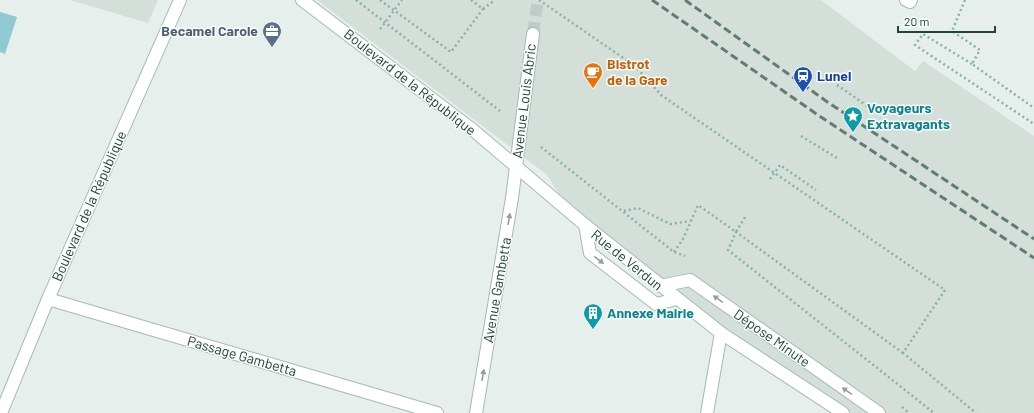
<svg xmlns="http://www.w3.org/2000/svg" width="1034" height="413" font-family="Barlow,sans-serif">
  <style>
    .built { fill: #d4dfda }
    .water { fill: #8ec9d4 }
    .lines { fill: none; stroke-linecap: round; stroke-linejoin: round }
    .minor-tunnel { stroke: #bfccc8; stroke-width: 12; stroke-dasharray: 12 6; stroke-linecap: butt }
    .service-casing { stroke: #a8b8b2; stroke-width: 14 }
    .minor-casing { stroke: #a8b8b2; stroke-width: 14 }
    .secondary-casing { stroke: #a4bbb3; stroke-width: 14 }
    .path { stroke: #86b3a5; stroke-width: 2.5; stroke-dasharray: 2 3; stroke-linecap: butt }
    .service { stroke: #fff; stroke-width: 12 }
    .minor { stroke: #fff; stroke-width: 12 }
    .secondary { stroke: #fff; stroke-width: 12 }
    .rail { stroke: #5f7d75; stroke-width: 3; stroke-dasharray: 8 4; stroke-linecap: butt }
    .oneway { fill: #92a09c }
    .labels { text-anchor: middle; stroke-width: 3; stroke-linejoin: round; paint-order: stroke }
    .service-label { font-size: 14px; font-weight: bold; fill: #4e5e75; stroke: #f7fbf9; text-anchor: end }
    .food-label { font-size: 14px; font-weight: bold; fill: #c56008; stroke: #f7fbf9; text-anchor: start }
    .transit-label { font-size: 14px; font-weight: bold; fill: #164399; stroke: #f7fbf9; text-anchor: start }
    .street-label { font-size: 14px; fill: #24423a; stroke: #f7fbf9 }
    .culture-label { font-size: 14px; font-weight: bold; fill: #0d838f; stroke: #f7fbf9; text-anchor: start }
  </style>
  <rect width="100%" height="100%" fill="#e6efeb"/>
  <!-- built -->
  <path class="built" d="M70 0H158L148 23Z
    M317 0H821L915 71 923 61 1034 136V413H843L721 333 565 203 547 175Z"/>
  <!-- water -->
  <path class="water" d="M0 12 17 17 5 54 0 52Z"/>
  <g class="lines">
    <!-- minor-tunnel -->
    <path class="minor-tunnel" d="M533 34 538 0"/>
    <defs>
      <path id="service" d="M906 0 910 2 911 0
        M585 225 590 253 656 304 677 299
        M660 286 690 280 879 413"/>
      <path id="minor" d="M48 299 437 413
        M476 413 512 198 533 34
        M707 413 721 333"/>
      <path id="secondary" d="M302 0 473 130 585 225 721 333 843 413
        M1 413 48 299 180 0"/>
    </defs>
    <!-- service casing -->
    <use href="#service" class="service-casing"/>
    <!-- minor casing -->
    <use href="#minor" class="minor-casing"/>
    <!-- secondary casing -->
    <use href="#secondary" class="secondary-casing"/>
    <!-- path -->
    <path class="path" d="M356 0 500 111
      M380 0 451 52 483 9
      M471 0 483 9 495 0
      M539 0 635 66 661 95 945 290 903 353 976 413
      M965 0 952 31 980 50 972 64 1034 108
      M380 29 402 0
      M972 64 923 34 915 45 1034 124
      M837 85 870 108
      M801 136 837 158
      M541 147 674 252 685 256
      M770 179 780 165 816 190
      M624 211 638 208 670 224 690 221
      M674 252 683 239 698 205 736 232 745 217
      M903 353 736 232 728 250 934 413
      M902 407 909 413"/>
    <!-- service -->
    <use href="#service" class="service"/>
    <!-- minor -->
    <use href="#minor" class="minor"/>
    <!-- secondary -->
    <use href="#secondary" class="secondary"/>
    <!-- rail -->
    <path class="rail" d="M652 0 818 115 1034 258
      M685 0 826 101 1034 239"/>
  </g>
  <!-- one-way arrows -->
  <defs><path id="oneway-solid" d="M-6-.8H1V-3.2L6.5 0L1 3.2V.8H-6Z"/></defs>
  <g class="oneway">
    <use href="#oneway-solid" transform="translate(509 219) rotate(-80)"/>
    <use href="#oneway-solid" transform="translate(599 260) rotate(38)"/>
    <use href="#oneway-solid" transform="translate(718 299) rotate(-145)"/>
    <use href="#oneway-solid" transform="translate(483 375) rotate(-80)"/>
    <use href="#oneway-solid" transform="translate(847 391) rotate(-145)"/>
  </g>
  <!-- icons -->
  <defs>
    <symbol id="office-pin" viewBox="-11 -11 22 30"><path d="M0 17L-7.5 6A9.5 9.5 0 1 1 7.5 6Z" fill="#5c6f8a" stroke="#f7fbf9"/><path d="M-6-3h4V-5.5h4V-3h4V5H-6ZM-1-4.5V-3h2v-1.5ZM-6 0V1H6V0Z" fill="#fff"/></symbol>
    <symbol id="cafe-pin" viewBox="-11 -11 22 30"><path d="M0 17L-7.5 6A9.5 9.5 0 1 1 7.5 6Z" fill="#e8710a" stroke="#f7fbf9"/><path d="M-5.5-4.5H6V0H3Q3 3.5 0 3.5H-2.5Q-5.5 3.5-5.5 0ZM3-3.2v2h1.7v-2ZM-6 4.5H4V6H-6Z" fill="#fff"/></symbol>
    <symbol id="station-pin" viewBox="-11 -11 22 30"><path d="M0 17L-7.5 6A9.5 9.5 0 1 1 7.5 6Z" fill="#1a4fb4" stroke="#f7fbf9"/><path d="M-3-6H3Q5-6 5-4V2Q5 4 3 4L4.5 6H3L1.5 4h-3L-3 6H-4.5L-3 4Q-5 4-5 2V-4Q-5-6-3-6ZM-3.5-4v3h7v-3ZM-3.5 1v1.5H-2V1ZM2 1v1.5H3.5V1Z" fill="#fff"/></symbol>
    <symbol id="sight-pin" viewBox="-11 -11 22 30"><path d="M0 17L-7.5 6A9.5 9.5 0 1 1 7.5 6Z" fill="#0f9aa8" stroke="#f7fbf9"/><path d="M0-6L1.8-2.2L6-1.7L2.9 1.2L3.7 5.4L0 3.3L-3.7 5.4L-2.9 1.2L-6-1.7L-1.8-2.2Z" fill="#fff"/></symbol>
    <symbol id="building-pin" viewBox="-11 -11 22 30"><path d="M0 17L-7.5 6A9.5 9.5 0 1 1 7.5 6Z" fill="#0f9aa8" stroke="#f7fbf9"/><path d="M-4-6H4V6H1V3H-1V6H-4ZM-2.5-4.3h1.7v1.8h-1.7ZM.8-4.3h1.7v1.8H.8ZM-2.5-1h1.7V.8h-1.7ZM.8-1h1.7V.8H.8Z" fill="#fff"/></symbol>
  </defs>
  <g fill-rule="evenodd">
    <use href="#office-pin" x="261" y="20" width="22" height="30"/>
    <use href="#cafe-pin" x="582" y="61" width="22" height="30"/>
    <use href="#station-pin" x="792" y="65" width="22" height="30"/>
    <use href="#sight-pin" x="842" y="105" width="22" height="30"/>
    <use href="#building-pin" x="582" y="302" width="22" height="30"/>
  </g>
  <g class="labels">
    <!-- service labels -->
    <g class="service-label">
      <text x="258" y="36">Becamel Carole</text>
    </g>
    <!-- food labels -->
    <g class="food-label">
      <text x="607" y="69">Bistrot<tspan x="607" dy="16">de la Gare</tspan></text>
    </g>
    <!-- transit labels -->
    <g class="transit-label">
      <text x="817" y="81">Lunel</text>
    </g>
    <!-- street labels -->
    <g class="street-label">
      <text transform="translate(410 82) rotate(38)" y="5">Boulevard de la République</text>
      <text transform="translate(524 101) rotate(-83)" y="5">Avenue Louis Abric</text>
      <text transform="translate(89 206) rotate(-66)" y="5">Boulevard de la République</text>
      <text transform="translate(627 260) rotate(39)" y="5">Rue de Verdun</text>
      <text transform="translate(497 290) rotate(-80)" y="5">Avenue Gambetta</text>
      <text transform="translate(772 338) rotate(35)" y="5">Dépose Minute</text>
      <text transform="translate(242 356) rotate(16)" y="5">Passage Gambetta</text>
    </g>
    <!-- culture labels -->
    <g class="culture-label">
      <text x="867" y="113">Voyageurs<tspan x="867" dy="16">Extravagants</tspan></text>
      <text x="607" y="318">Annexe Mairie</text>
    </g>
  </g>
  <!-- scale -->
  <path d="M898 26v6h97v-6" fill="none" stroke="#24423a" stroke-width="2"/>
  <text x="904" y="26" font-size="12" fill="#24423a" stroke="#f7fbf9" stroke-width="3" paint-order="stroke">20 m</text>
</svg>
